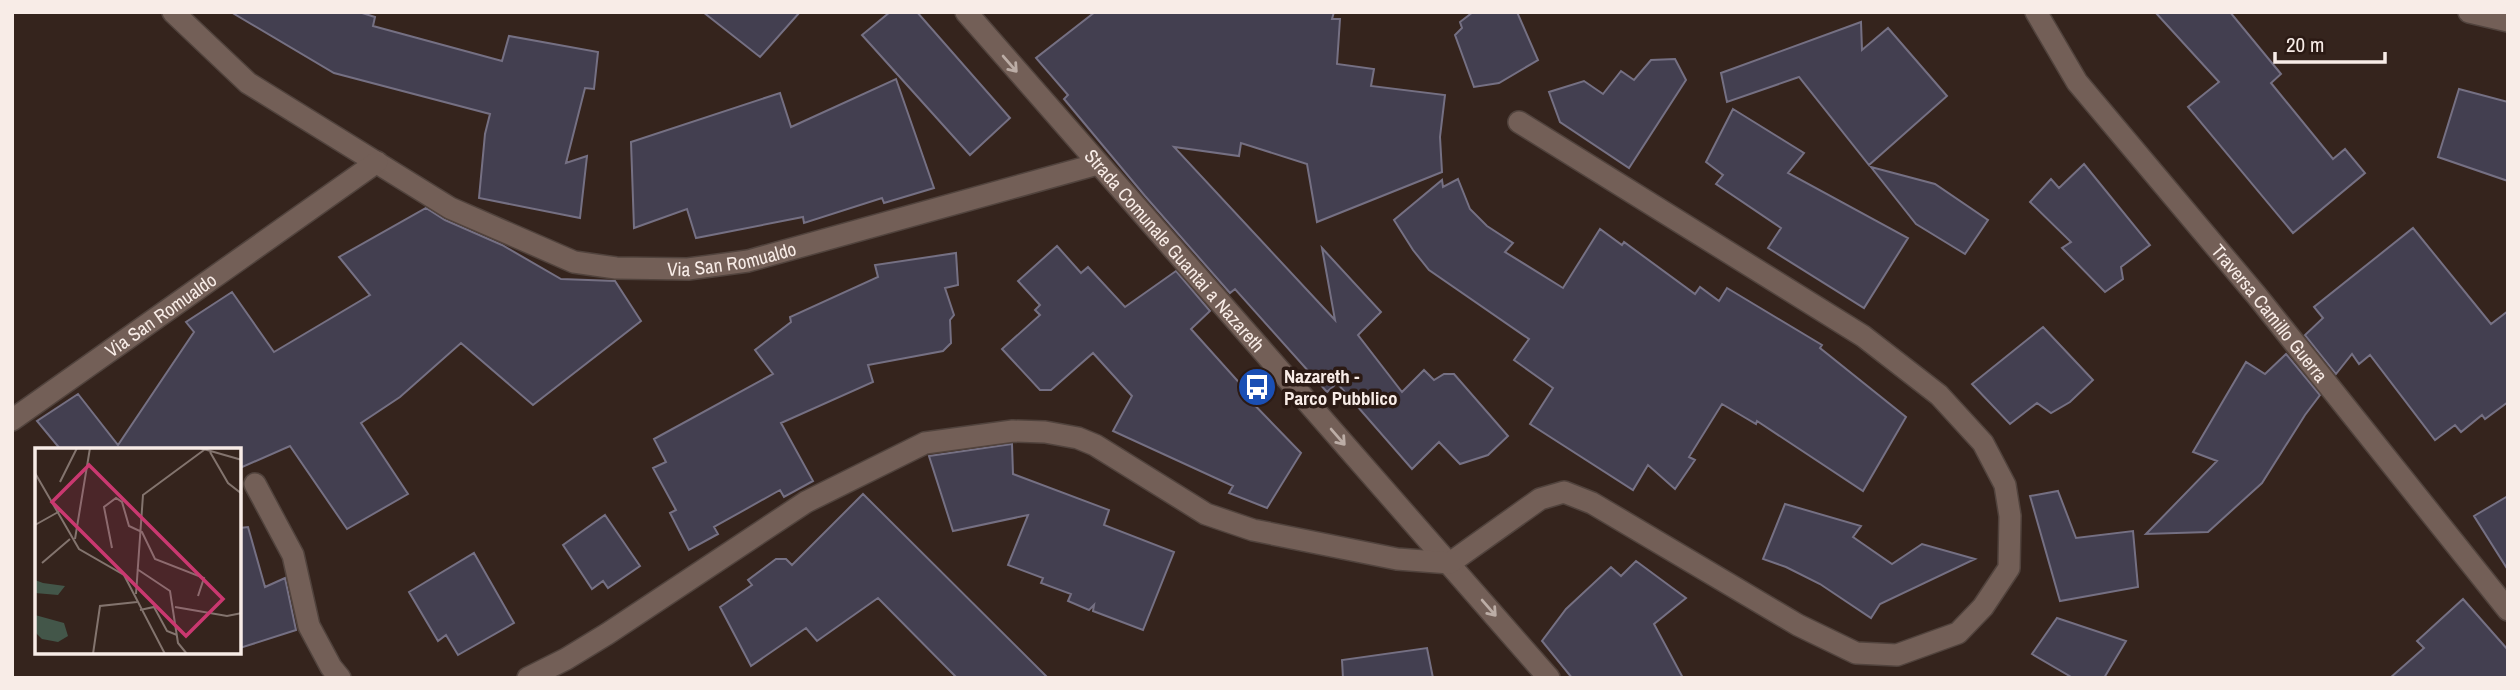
<svg xmlns="http://www.w3.org/2000/svg" width="2520" height="690" font-family="'Archivo Narrow',sans-serif">
  <style>
    .building { fill: #433f50; stroke: #757083; stroke-width: 2 }
    .lines { fill: none; stroke-linecap: round; stroke-linejoin: round }
    .street-casing { stroke: #51433d; stroke-width: 24 }
    .street { stroke: #735f57; stroke-width: 21 }
    .oneway { stroke: #bcada6 }
    .labels { text-anchor: middle; stroke-width: 7; stroke-linejoin: round; paint-order: stroke }
    .street-label { font-size: 19px; fill: #f8ece7; stroke: #2b1a14 }
    .poi-label { font-size: 19px; font-weight: bold; fill: #f8ece7; stroke: #2b1a14; text-anchor: start }
    .inset-road { fill: none; stroke: #83746e; stroke-width: 2 }
    .view { fill: #ca3870; fill-opacity: 0.15; stroke: #ca3870; stroke-width: 3.5 }
    .inset-edge { fill: none; stroke: #f8ece7; stroke-width: 3.5 }
  </style>
  <rect width="100%" height="100%" fill="#35241d"/>
  <!-- building -->
  <path class="building" d="M231 12H359L375 17 373 26 502 61 509 36 598 52 594 89 585 88 566 163 587 156 580 218 479 198 485 134 490 114 334 73Z
    M703 12H800L760 57Z
    M890 12H917L1010 118 970 155 862 35Z
    M1095 12H1334L1332 19H1340L1337 64 1374 69 1371 86 1445 95 1440 137 1442 172 1317 222 1307 164 1241 143 1239 156 1174 147 1335 320 1322 248 1381 312 1358 335 1402 392 1424 370 1434 380 1444 374H1454L1508 436 1488 455 1460 464 1439 442 1412 469 1337 383 1327 392 1235 289 1230 293 1145 196 1064 99 1068 95 1036 58Z
    M1473 12H1517L1538 60 1499 83 1474 87 1455 35 1462 28 1460 22Z
    M2155 12H2230L2281 74 2271 83 2333 159 2345 149 2365 173 2293 233 2188 107 2219 82Z
    M1861 22 1862 50 1888 28 1947 96 1869 165 1799 77 1727 102 1721 73Z
    M1675 59 1686 80 1629 168 1560 122 1549 92 1584 81 1603 94 1621 71 1634 80 1651 60Z
    M896 79 934 188 884 203 882 198 804 223 803 217 696 238 687 209 634 228 631 142 780 93 791 127Z
    M2459 89 2508 102V181L2438 157Z
    M1733 109 1804 153 1788 173 1908 238 1864 308 1768 248 1781 228 1716 184 1723 175 1706 162Z
    M2084 164 2150 245 2121 267 2123 279 2105 292 2062 248 2071 242 2030 202 2051 179 2059 188Z
    M1871 167 1935 184 1988 220 1965 254 1916 224Z
    M1458 179 1470 209 1487 226 1513 243 1505 252 1563 288 1600 229 1622 245 1624 242 1695 294 1700 287 1719 301 1727 288 1822 345 1820 348 1906 417 1863 491 1757 421 1756 424 1722 404 1689 457 1695 460 1675 489 1648 465 1633 490 1530 424 1553 388 1514 360 1529 339 1429 270 1413 250 1394 220 1442 180 1443 187Z
    M426 208 445 220 502 245 561 279 615 281 641 321 533 405 461 343 400 397 361 423 408 494 347 529 290 446 240 468V450H61L37 421 78 394 118 445 194 332 186 322 232 292 274 352 370 295 339 257Z
    M2413 228 2491 324 2508 311V402L2485 419 2482 415 2461 432 2455 425 2435 440 2370 355 2359 364 2352 354 2336 374 2305 335 2323 318 2314 307Z
    M1057 246 1081 273 1088 267 1125 307 1176 271 1210 311 1191 329 1244 388 1241 391 1301 453 1267 508 1229 493 1233 486 1113 431 1132 396 1093 353 1051 390H1040L1002 349 1040 315 1035 310 1040 305 1018 281Z
    M956 253 958 285 945 288 954 315 950 320 951 343 943 351 868 365 873 382 781 423 813 481 784 497 780 490 714 527 718 534 689 550 670 513 676 510 653 468 666 462 654 439 773 374 755 350 791 322 790 317 878 277 875 265Z
    M2043 327 2093 380 2070 402 2051 413 2037 403 2010 424 1972 384Z
    M2286 354 2320 395 2305 415 2262 483 2208 532 2146 534 2217 461 2193 452 2246 362 2265 374Z
    M1012 444 1013 474 1109 510 1104 525 1174 552 1143 630 1093 611 1094 605 1089 610 1068 601 1071 594 1041 583 1043 578 1008 565 1028 515 953 531 929 456Z
    M2058 491 2076 538 2133 531 2138 587 2060 601 2030 496Z
    M863 494 1048 678H957L878 598 817 641 806 628 751 666 720 607 752 585 748 580 776 559H786L792 565Z
    M2508 496V570L2474 516Z
    M1785 504 1861 526 1853 537 1892 564 1922 544 1975 559 1880 604 1871 618 1820 584 1786 567 1763 559Z
    M605 515 640 566 608 588 603 581 592 589 563 545Z
    M248 527 265 587 285 578 296 630 240 648V528Z
    M474 553 514 623 458 655 446 635 438 641 409 592Z
    M1636 561 1686 598 1654 624 1683 678H1572L1542 641 1566 609 1611 567 1621 576Z
    M2463 599 2508 650V678H2390L2424 648 2417 641Z
    M2057 618 2126 641 2104 678H2073L2032 654Z
    M1427 648 1433 678H1343L1342 660Z"/>
  <g class="lines">
    <defs>
      <g id="street">
        <path id="s1" d="M173 12 248 83 450 208 574 262 616 268 688 269 748 261 1098 164"/>
        <path id="s2" d="M966 12 1549 678"/>
        <path id="s3" d="M2036 12 2077 82 2257 296 2508 610"/>
        <path d="M2469 12 2508 21"/>
        <path id="s4" d="M12 420 377 162"/>
        <path d="M255 484 293 555 309 626 331 667 340 678"/>
        <path d="M528 678 566 659 607 634 806 502 925 443 1013 431 1045 432 1078 438 1095 445 1206 514 1253 530 1397 559 1450 563 1540 499 1564 492 1592 503 1798 625 1856 653 1897 655 1958 633 1983 607 2009 568 2010 516 2005 485 1983 443 1939 395 1863 336 1519 122"/>
      </g>
    </defs>
    <!-- street casing -->
    <use href="#street" class="street-casing"/>
    <!-- street -->
    <use href="#street" class="street"/>
  </g>
  <!-- one-way arrows -->
  <defs><path id="oneway-shaft" d="M-6 0H5M1.5-3L5.5 0L1.5 3" fill="none" stroke-width="1.6" stroke-linecap="round" stroke-linejoin="round" transform="scale(1.75)"/></defs>
  <g class="oneway">
    <use href="#oneway-shaft" transform="translate(1010 64) rotate(49)"/>
    <use href="#oneway-shaft" transform="translate(1338 437) rotate(49)"/>
    <use href="#oneway-shaft" transform="translate(1489 608) rotate(49)"/>
  </g>
  <!-- icons -->
  <defs>
    <symbol id="bus-disc" viewBox="-11 -11 22 22"><circle r="9.5" fill="#1a4fb4" stroke="#2b1a14"/><path d="M-5-6H5V4H4V6H2V4H-2V6H-4V4H-5ZM-3.5-4V0h7V-4ZM-3.5 1.2v1.5H-2V1.2ZM2 1.2v1.5H3.5V1.2Z" fill="#fff"/></symbol>
  </defs>
  <g fill-rule="evenodd">
    <use href="#bus-disc" x="1235" y="365" width="44" height="44"/>
  </g>
  <g class="labels">
    <!-- street labels -->
    <g class="street-label">
      <text dy="7" stroke="none"><textPath href="#s2" startOffset="317">Strada Comunale Guantai a Nazareth</textPath></text>
      <text dy="7" stroke="none"><textPath href="#s1" startOffset="635">Via San Romualdo</textPath></text>
      <text dy="7" stroke="none"><textPath href="#s3" startOffset="382">Traversa Camillo Guerra</textPath></text>
      <text dy="7" stroke="none"><textPath href="#s4" startOffset="182">Via San Romualdo</textPath></text>
    </g>
    <!-- poi labels -->
    <g class="poi-label">
      <text x="1284" y="383">Nazareth -<tspan x="1284" dy="22">Parco Pubblico</tspan></text>
    </g>
  </g>
  <!-- overview -->
  <g transform="translate(35 448)">
    <rect width="206" height="206" fill="#35241d"/>
    <path d="M0 132 8 135 30 138 23 147 0 145ZM0 167 29 175 33 188 23 194 7 191 0 184Z" fill="#435649"/>
    <path class="inset-road" d="M165 0 207 12M175 4 193 35 207 46M0 25 44 101 89 127 130 206M25 34 42 0M0 77 25 63M40 91 55 0M77 100 69 59 81 50 87 54 94 78 107 84 120 111 169 130 163 148M7 115 35 91M102 121 135 143 143 195 152 206M101 146 108 47 169 2M140 159 192 168 207 165M105 162 119 159 132 183 142 187M58 206 65 158 102 154"/>
    <path class="view" d="M54 17 188 151 151 188 17 54Z"/>
    <rect width="206" height="206" class="inset-edge"/>
  </g>
  <!-- border -->
  <rect width="2520" height="690" fill="none" stroke="#f8ece7" stroke-width="28"/>
  <!-- scale -->
  <path d="M2275 52v10h110v-10" fill="none" stroke="#f8ece7" stroke-width="3.5"/>
  <text x="2286" y="52" font-size="21" fill="#f8ece7" stroke="#2b1a14" stroke-width="5" paint-order="stroke">20 m</text>
</svg>
